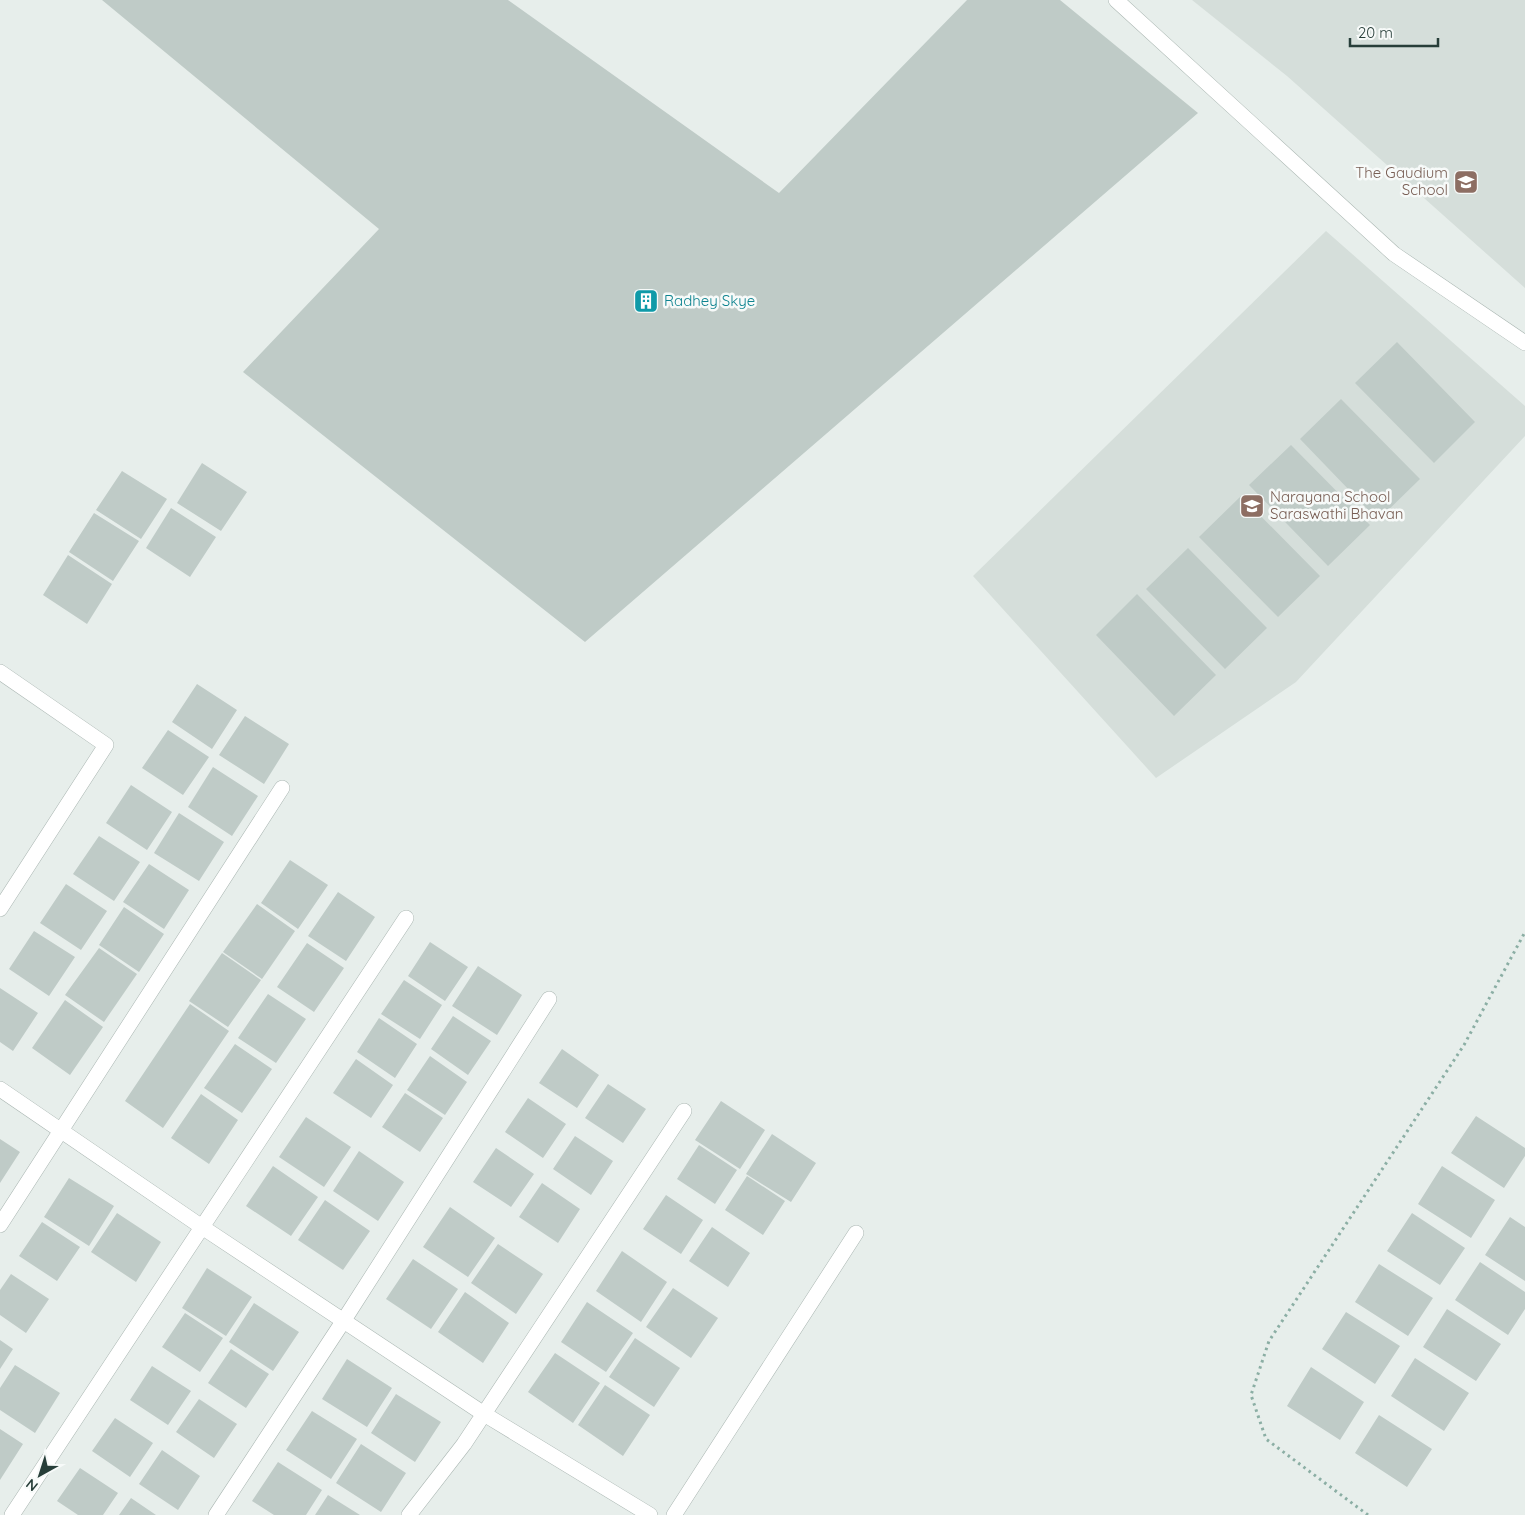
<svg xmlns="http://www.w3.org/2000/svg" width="1525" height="1515" font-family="Quicksand,sans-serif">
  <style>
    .built { fill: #d5deda }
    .building { fill: #bfcbc7 }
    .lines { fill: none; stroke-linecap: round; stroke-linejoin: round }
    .minor-casing { stroke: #aab6b2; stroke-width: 16 }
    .path { stroke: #8baea4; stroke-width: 3; stroke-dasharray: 2.5 4; stroke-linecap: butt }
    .minor { stroke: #fff; stroke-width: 15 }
    .labels { text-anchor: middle; stroke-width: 5; stroke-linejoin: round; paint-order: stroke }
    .education-label { font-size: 15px; fill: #785e54; stroke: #f7faf9; text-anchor: end }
    .culture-label { font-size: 15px; fill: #0d838f; stroke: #f7faf9; text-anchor: start }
  </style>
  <rect width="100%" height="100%" fill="#e7eeeb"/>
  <!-- built -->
  <path class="built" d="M1192 0H1525V288L1287 76Z
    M1326 231 1525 406V436L1296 682 1156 778 973 576Z"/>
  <!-- building -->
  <path class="building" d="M102 0H508L779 193 967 0H1060L1198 113 585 642 243 372 379 229Z
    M1397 342 1475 422 1434 463 1355 383Z
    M1341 399 1420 479 1378 520 1300 439Z
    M1291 445 1370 525 1328 566 1249 485Z
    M202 463 247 492 221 531 177 503Z
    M122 471 167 499 141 539 96 510Z
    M1241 496 1320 576 1278 617 1199 537Z
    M171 508 216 537 190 577 146 548Z
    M94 513 139 541 113 581 69 552Z
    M1188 548 1267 628 1225 669 1146 589Z
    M68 555 112 584 87 624 43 595Z
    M1137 594 1216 675 1174 716 1096 635Z
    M197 684 237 710 212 749 172 722Z
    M245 716 289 744 264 784 219 755Z
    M168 730 209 757 183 795 142 768Z
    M213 767 258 796 232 836 188 807Z
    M131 785 172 812 147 850 106 823Z
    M179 813 224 842 199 881 154 853Z
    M99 836 140 862 114 901 73 874Z
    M290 860 328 885 298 929 261 903Z
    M149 864 189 890 164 929 123 902Z
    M66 884 107 911 81 950 40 923Z
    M338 892 375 917 346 961 308 936Z
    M257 904 295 931 262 979 223 952Z
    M124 907 164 934 139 972 99 945Z
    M34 931 75 957 49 996 9 969Z
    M430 942 468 967 445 1001 408 976Z
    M307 943 344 968 314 1012 277 987Z
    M99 948 137 974 104 1022 65 995Z
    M222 953 261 980 228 1027 189 1001Z
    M478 966 522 995 497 1035 452 1006Z
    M404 980 442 1005 420 1039 381 1014Z
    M0 988 38 1013 13 1051 0 1042Z
    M268 994 306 1019 276 1063 238 1038Z
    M65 1000 103 1027 70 1075 32 1048Z
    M190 1004 229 1031 163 1128 125 1101Z
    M453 1016 491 1041 468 1075 431 1049Z
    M379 1018 417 1044 395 1078 357 1052Z
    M235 1044 272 1069 242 1113 204 1088Z
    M562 1049 599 1075 577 1108 539 1083Z
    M430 1056 467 1082 445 1115 407 1090Z
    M356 1059 393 1085 371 1118 333 1093Z
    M608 1084 646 1109 623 1143 585 1118Z
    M405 1093 443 1118 420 1152 382 1127Z
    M201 1094 238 1120 209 1164 171 1138Z
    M528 1098 566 1124 543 1158 505 1132Z
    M721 1101 765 1130 740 1169 695 1140Z
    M1476 1116 1525 1148V1156L1504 1188 1451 1153Z
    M306 1117 351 1147 324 1187 279 1157Z
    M772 1134 816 1163 791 1202 746 1174Z
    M575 1136 613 1161 591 1195 553 1169Z
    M0 1139 20 1152 0 1183Z
    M699 1145 737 1170 715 1204 677 1179Z
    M496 1148 534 1174 511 1207 473 1182Z
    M359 1151 404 1182 378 1221 333 1191Z
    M273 1166 318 1197 291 1236 246 1206Z
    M1442 1166 1495 1200 1471 1238 1418 1204Z
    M747 1176 785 1201 763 1235 725 1210Z
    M69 1178 114 1206 89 1246 44 1217Z
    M542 1183 580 1209 558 1243 519 1217Z
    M666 1195 703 1220 681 1254 643 1229Z
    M325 1200 370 1231 343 1270 298 1240Z
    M450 1207 495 1238 468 1277 423 1247Z
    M117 1213 161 1242 136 1282 91 1252Z
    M1412 1213 1465 1248 1440 1285 1387 1251Z
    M1510 1217 1525 1227V1281L1485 1255Z
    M42 1222 80 1247 57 1281 19 1256Z
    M712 1227 750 1253 728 1287 689 1261Z
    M498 1244 543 1274 516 1314 471 1283Z
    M622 1251 667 1282 641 1322 596 1291Z
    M413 1259 458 1289 431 1329 386 1299Z
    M1480 1262 1525 1292V1309L1508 1335 1455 1300Z
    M1379 1264 1433 1298 1408 1336 1355 1302Z
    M207 1268 252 1297 226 1336 182 1308Z
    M11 1274 49 1299 26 1333 0 1315V1290Z
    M673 1288 718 1318 691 1358 646 1327Z
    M465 1292 509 1323 483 1363 438 1332Z
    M587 1302 633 1333 606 1372 561 1342Z
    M254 1303 299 1332 273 1371 229 1342Z
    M1447 1309 1501 1344 1476 1381 1423 1347Z
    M1346 1312 1400 1346 1375 1384 1322 1349Z
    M185 1313 223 1338 200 1372 162 1347Z
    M635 1338 680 1368 654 1407 609 1377Z
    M0 1340 13 1349 0 1369Z
    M231 1349 269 1374 246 1408 208 1383Z
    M555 1353 600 1383 573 1423 528 1392Z
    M1415 1358 1469 1393 1444 1431 1391 1396Z
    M347 1359 392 1388 367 1427 322 1399Z
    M15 1365 60 1393 35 1433 0 1410V1388Z
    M152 1366 191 1391 168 1425 130 1400Z
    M1311 1367 1364 1402 1340 1440 1287 1406Z
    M605 1385 650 1415 623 1456 578 1425Z
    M396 1394 441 1422 415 1462 371 1433Z
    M199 1399 237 1424 214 1458 176 1432Z
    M312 1411 357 1439 331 1479 286 1450Z
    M1379 1415 1432 1449 1407 1487 1355 1453Z
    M115 1418 153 1443 130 1477 92 1451Z
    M0 1429 23 1444 0 1480Z
    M361 1444 406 1473 381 1512 336 1483Z
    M162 1450 200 1476 178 1510 139 1484Z
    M278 1462 322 1490 306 1515H274L252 1501Z
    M80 1468 118 1493 103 1515H78L57 1501Z
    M328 1495 360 1515H315Z
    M131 1498 156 1515H119Z"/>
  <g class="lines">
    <defs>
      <path id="minor" d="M1116 0 1394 254 1525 343
        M0 672 106 745 0 909
        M0 1089 202 1227 484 1414 650 1515
        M0 1225 282 788
        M12 1515 406 918
        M216 1515 344 1320 549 999
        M409 1515 464 1444 684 1111
        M674 1515 856 1233"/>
    </defs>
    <!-- minor casing -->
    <use href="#minor" class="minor-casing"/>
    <!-- path -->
    <path class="path" d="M1368 1515 1266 1439 1251 1395 1269 1341 1464 1045 1525 932"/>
    <!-- minor -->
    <use href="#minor" class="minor"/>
  </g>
  <!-- icons -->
  <defs>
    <symbol id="school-square" viewBox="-11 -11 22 22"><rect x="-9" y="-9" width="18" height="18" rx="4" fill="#8d6e63" stroke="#f7faf9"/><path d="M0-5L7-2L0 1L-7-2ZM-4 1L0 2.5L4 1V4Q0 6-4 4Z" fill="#fff"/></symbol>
    <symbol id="building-square" viewBox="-11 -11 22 22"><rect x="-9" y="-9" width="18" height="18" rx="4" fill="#0f9aa8" stroke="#f7faf9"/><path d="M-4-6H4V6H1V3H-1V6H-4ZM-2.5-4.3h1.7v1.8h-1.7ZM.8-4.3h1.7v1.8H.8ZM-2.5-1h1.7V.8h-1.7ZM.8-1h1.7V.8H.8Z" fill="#fff"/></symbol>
  </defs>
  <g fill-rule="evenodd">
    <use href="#school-square" x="1452" y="168" width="28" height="28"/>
    <use href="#building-square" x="632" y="287" width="28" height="28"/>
    <use href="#school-square" x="1238" y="492" width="28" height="28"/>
  </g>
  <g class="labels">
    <!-- education labels -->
    <g class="education-label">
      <text x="1448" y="178">The Gaudium<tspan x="1448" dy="17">School</tspan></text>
      <text x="1270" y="502" text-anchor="start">Narayana School<tspan x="1270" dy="17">Saraswathi Bhavan</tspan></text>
    </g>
    <!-- culture labels -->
    <g class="culture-label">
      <text x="664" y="306">Radhey Skye</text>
    </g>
  </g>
  <!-- north arrow -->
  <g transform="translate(40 1475) rotate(219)" stroke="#f7faf9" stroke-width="4" paint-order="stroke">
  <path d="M0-4L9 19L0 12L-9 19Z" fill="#273e39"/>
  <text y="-8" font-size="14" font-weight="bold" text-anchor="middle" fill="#273e39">N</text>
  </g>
  <!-- scale -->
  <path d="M1350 38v8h88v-8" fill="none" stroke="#273e39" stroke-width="2.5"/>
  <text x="1358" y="38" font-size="15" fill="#273e39" stroke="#f7faf9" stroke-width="4" paint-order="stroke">20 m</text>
</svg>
